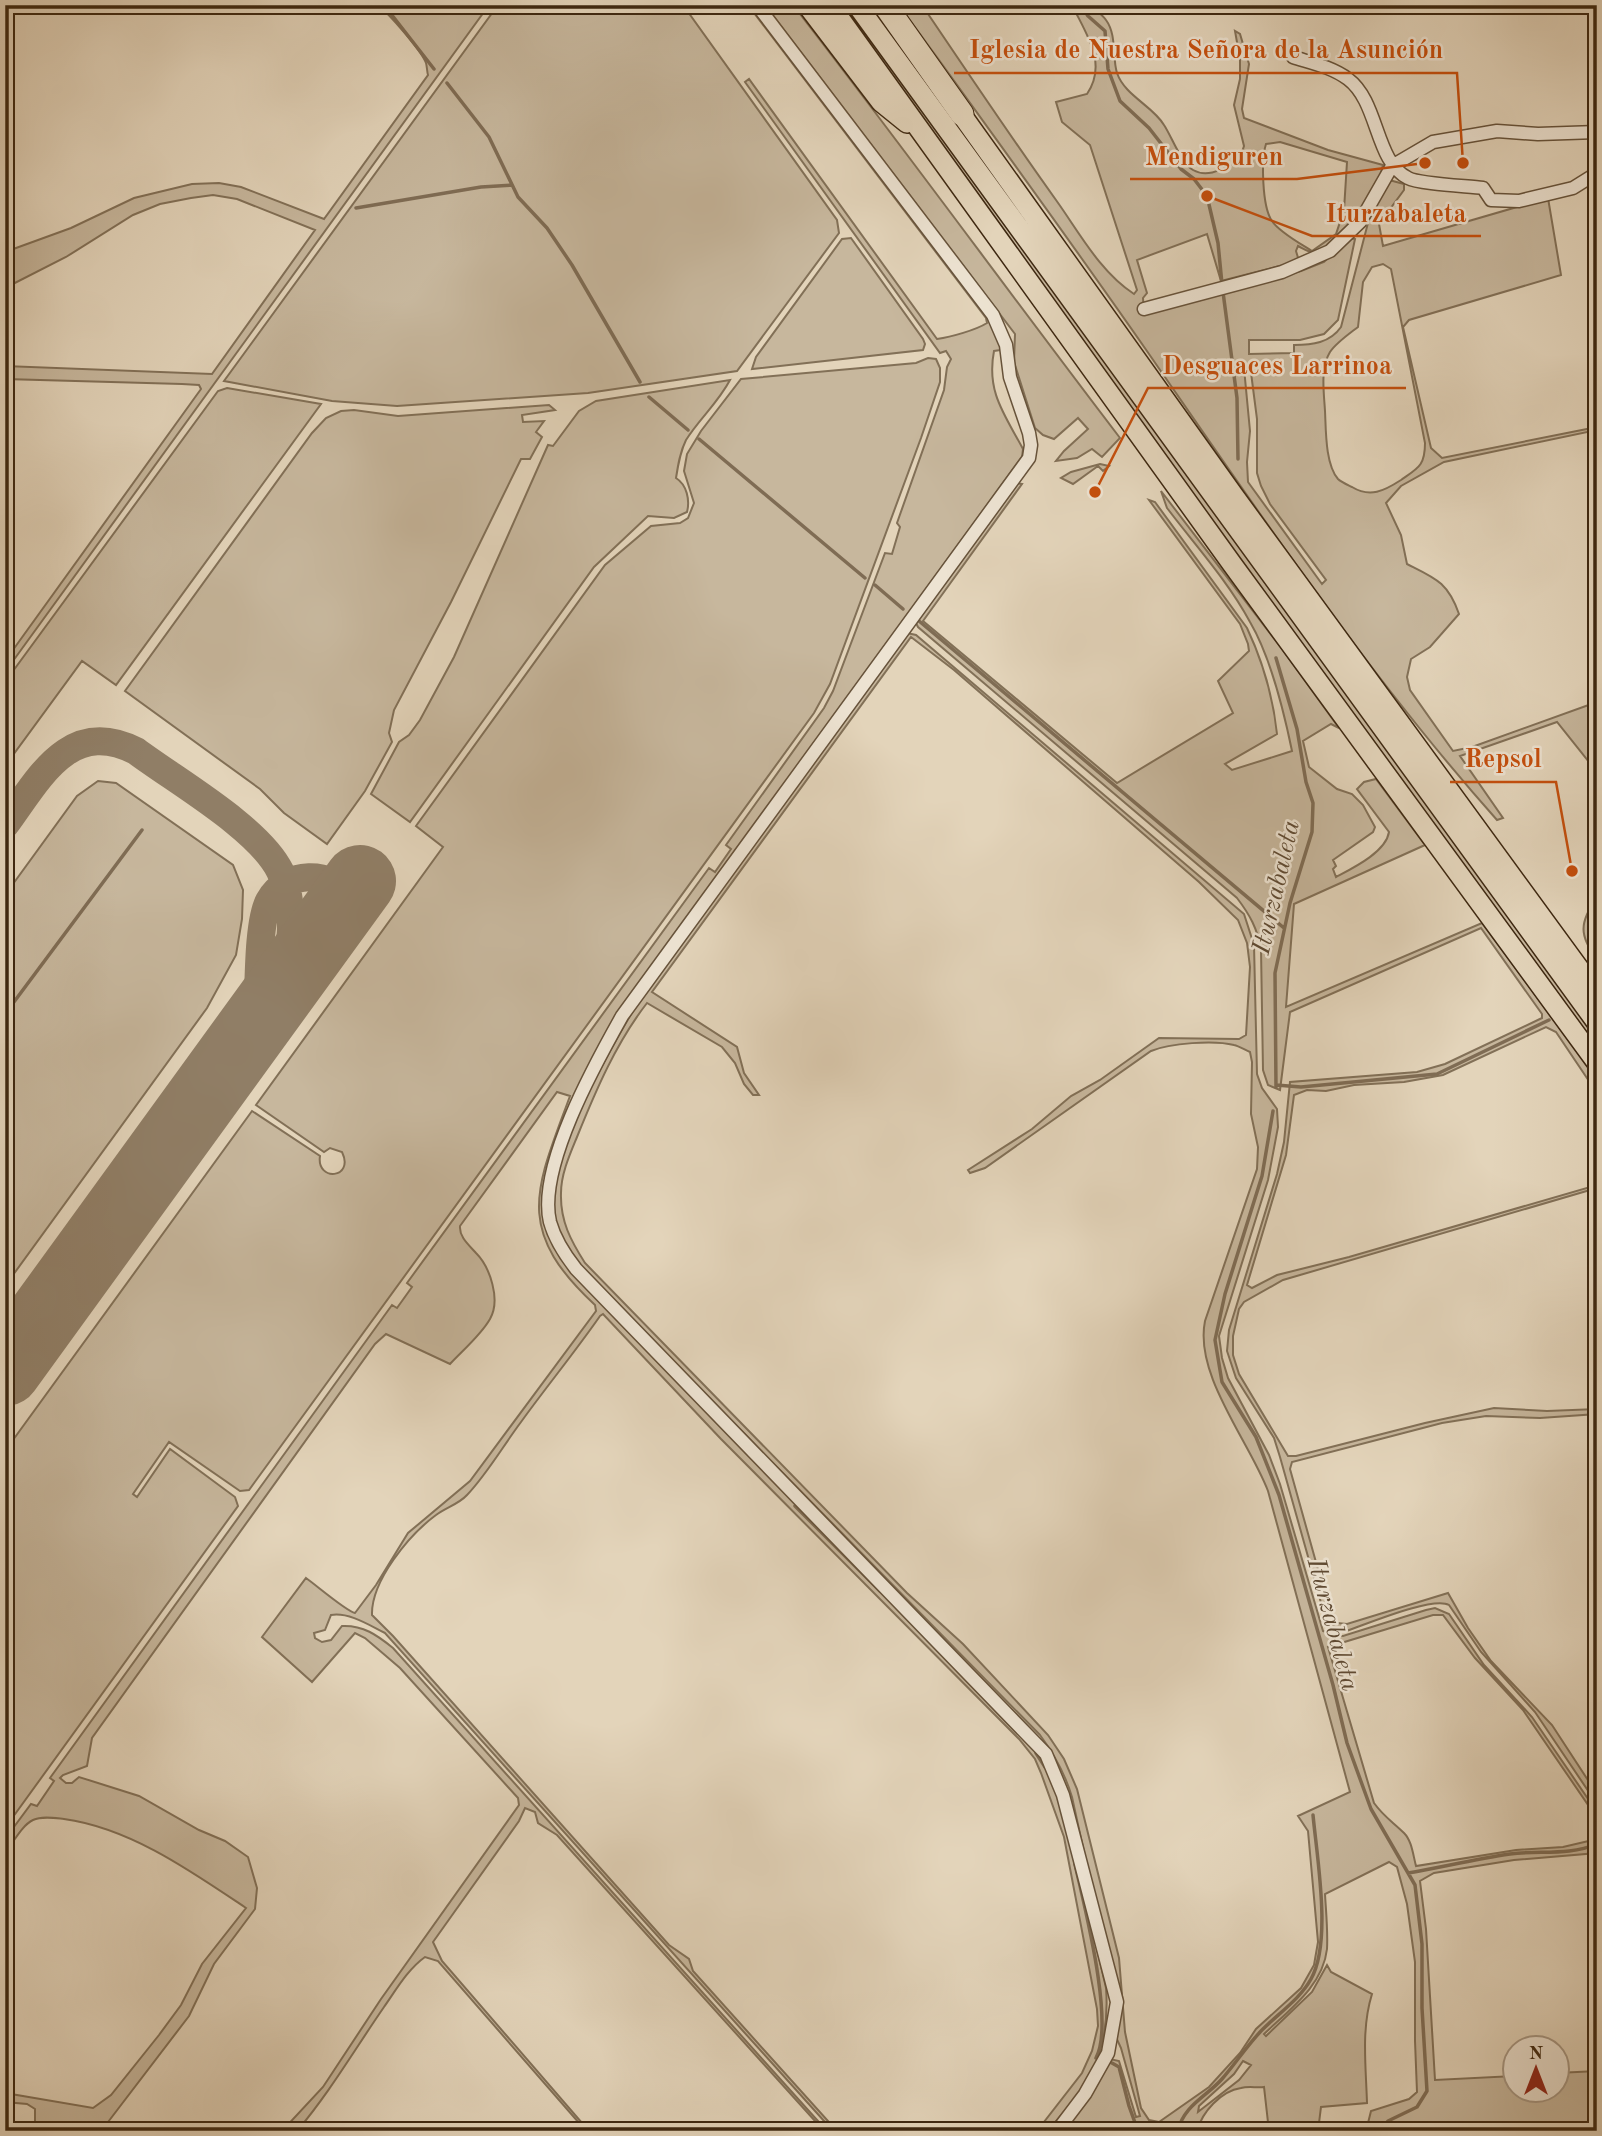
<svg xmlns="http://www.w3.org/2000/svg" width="1602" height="2136" font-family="'Old Standard TT',serif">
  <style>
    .green { fill: #c7b79d; stroke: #827057; stroke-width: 2; fill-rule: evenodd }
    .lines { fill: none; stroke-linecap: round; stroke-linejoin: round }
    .stream { stroke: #7f6c54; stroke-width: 3.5 }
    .taxiway { stroke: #907e66; stroke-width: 28 }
    .runway { stroke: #907e66; stroke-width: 72 }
    .minor-casing { stroke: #67533b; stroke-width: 15 }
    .trunk-casing { stroke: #3e2811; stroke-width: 22 }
    .motorway-casing { stroke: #3e2811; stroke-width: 25 }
    .minor { stroke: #ede3d2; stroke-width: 12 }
    .trunk { stroke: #e3d4ba; stroke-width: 19 }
    .motorway { stroke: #e3d4ba; stroke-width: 23 }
    .labels { text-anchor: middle; stroke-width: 5; stroke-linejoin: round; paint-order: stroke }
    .water-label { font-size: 26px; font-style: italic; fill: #5f4a33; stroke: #ede3d2 }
    .leader { fill: none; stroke: #c64f0d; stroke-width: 2.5 }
    .callout-dot { fill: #c64f0d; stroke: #ede3d2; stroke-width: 2.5 }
    .callout-label { font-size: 26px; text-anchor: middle; font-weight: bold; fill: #c64f0d; stroke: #ede3d2; stroke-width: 5; stroke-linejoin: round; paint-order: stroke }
  </style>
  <rect width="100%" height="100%" fill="#e3d4ba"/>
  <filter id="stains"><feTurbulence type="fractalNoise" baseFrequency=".00286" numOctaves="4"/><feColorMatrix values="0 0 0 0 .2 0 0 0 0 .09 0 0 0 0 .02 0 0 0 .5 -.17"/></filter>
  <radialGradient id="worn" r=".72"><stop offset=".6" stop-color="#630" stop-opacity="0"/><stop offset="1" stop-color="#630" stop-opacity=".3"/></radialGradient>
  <!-- green -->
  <path class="green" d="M378 5H489L5 672V661L201 389 199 385 182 384 5 379V366L212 374 315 230 237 199 213 195 191 198 160 204 133 215 66 257 5 288V252L71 228 134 198 192 184 219 183 241 187 324 219 428 75C427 72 427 66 426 63 421 50 390 15 378 5Z
    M498 5H683L837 220 839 233 737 371 588 393 397 406 332 401 224 381Z
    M748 5H752L989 317 998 334 1001 350 994 351C986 392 1005 415 1023 449L1022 457 649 970 561 1130 549 1237 1034 1745 1048 1765 1075 1852 1106 1988C1109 2026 1101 2066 1077 2097 1068 2108 1057 2118 1049 2131H1037L1082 2073 1092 2051 1098 2026 1097 2009 1064 1837 1041 1773 1035 1759 1019 1739 721 1439 603 1314 600 1316C575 1352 547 1386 521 1422 503 1446 487 1474 467 1495 459 1504 445 1508 436 1515 409 1535 371 1581 372 1615L393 1636 669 1945 689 1959 693 1971 837 2131H833L385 1633C369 1625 349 1612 331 1615L325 1630 314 1633 315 1638 322 1642 331 1640 342 1626C363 1625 377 1635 393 1648L827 2131H824L557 1835 538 1823 535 1812 525 1808 519 1821 433 1942 442 1961 589 2131H586L438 1961 425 1957C408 1969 396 1990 384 2007 355 2049 330 2092 297 2131H282L323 2087 381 1999 519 1805 518 1798 400 1668 365 1638 355 1633 312 1682 262 1637 306 1578C316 1585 346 1611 355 1613L376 1585 408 1533 470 1481 596 1311 595 1305C513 1229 536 1189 570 1096L557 1092 460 1226C459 1237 469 1245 476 1253 490 1267 501 1300 490 1319 481 1335 463 1350 450 1364L386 1334 375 1344 92 1738 87 1766 63 1775 60 1778 66 1783H72L79 1777 139 1796 199 1830 225 1841 248 1857 257 1888 255 1909 214 1964 189 2016 105 2126 101 2131H35V2109L27 2104 5 2102V2093L93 2108 111 2095 159 2035 181 2005 202 1964 246 1908C191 1871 130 1828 64 1819 54 1818 42 1816 33 1820 22 1825 13 1843 5 1853V1839L31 1804 37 1806 54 1781 50 1778 392 1305 397 1308 412 1287 407 1283 709 868 715 872 731 849 726 845 824 708 833 691 885 553 892 554 900 527 897 523 944 390 947 367 951 359 946 351 940 353 745 82 749 79 937 339C951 337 976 330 987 323L986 318Z
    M765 5H793C904 148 1010 294 1120 438L1102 457 1092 449 1077 458 1056 461 1064 451 1088 429 1078 418 1054 439 1043 435 1035 428 1014 362 1015 334Z
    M836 5H849L1597 1039V1053Z
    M899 5H922C966 70 1010 136 1056 200 1079 232 1100 272 1134 294L1137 290 1090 145 1062 122 1056 102 1087 94C1108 63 1086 34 1072 5H1091C1095 10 1103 15 1106 20 1117 35 1112 57 1117 73 1125 96 1153 106 1164 125 1172 137 1181 163 1193 170 1209 179 1225 167 1239 161L1244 146 1234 105 1240 79V59L1235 31 1240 34 1249 64 1242 109 1244 118 1328 150 1383 165C1377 195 1354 223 1332 242 1328 245 1323 251 1319 253 1313 255 1304 249 1298 246L1296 251 1299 261 1221 281 1207 234 1137 260 1147 293 1143 298 1144 313 1301 271 1324 262 1349 238 1355 239 1338 320 1324 334 1300 340H1249V354L1294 353V345C1312 345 1330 343 1341 327L1369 219 1389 180 1404 184V190L1379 224 1383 246 1548 198 1561 275 1409 320 1403 327 1431 448 1442 458 1597 427V430L1444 462 1401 486 1386 503 1401 535 1407 564C1435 578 1448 582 1459 614L1430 647 1411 659 1407 677 1410 690 1453 751 1472 747 1597 702V766L1593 767 1557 722 1460 756 1503 818 1497 820C1368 675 1259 513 1149 354 1067 236 983 121 899 5ZM1280 142 1347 162 1344 210 1336 234 1312 251C1301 244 1279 232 1272 221 1262 207 1261 159 1266 144ZM1383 264 1391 269 1425 443C1425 466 1418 468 1401 480 1384 491 1370 498 1352 487 1348 485 1341 482 1338 479 1325 464 1326 429 1325 411 1324 393 1320 368 1330 352 1336 343 1349 334 1358 327L1363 282 1372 267ZM1250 365 1257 419V473L1261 486 1270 504 1326 580 1322 584 1248 482 1247 462 1250 431 1244 368Z
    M851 238 923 339 925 344 923 350 752 369 756 357 842 239Z
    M928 358 936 359 940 368V382L921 438 830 684 814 713 249 1490 240 1491 169 1442 133 1494 137 1497 170 1449 235 1497 238 1506 5 1828V1451L252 1111 320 1156C316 1182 355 1179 342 1152L330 1148 324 1152 256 1105 443 847 416 826 605 565 651 526 680 523 688 518 694 503 684 471 687 454 701 431 741 379 916 363Z
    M730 380C718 403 699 419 686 440 680 452 678 465 676 478 687 485 690 500 687 512L674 518 648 516 594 567 410 822 371 794 399 742 409 735 420 720 454 657 548 445 553 446 579 411 596 401Z
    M227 388 321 404 116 685 82 661 5 766V682L218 391Z
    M549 405 555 410 522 415 523 422 544 421 536 432 542 437 530 459H521L451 602 394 710 389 733 392 742 365 791 327 844 284 813 260 789 125 691 312 433 326 418 341 411 354 410 398 416Z
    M1100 464 1109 466 1103 471 1098 466 1073 484 1061 478 1071 472Z
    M1016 483 1022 484 923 621 1117 783 1233 713 1218 681 1249 651 1248 644 1240 624 1149 500 1155 502 1247 628C1263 662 1273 696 1277 734L1225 764 1232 770 1292 751C1284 712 1270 656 1250 622 1228 581 1195 545 1167 508L1161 491 1282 649 1339 728 1331 724 1303 741 1309 767 1337 789 1352 794 1363 805 1375 827 1373 832 1333 860 1336 866 1333 869 1336 877C1353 868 1386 852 1389 832L1357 789 1364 782 1376 779 1425 845 1294 904 1286 1007 1482 923 1597 1078V1093L1556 1032 1546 1027 1443 1075 1404 1082 1354 1085 1326 1091 1307 1090 1294 1095 1286 1155 1247 1285 1252 1288 1277 1275 1349 1257 1597 1185V1188L1283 1280 1244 1302 1239 1309 1233 1336V1355L1239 1374 1288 1456H1296L1425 1423 1494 1408 1547 1411 1597 1409V1414L1540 1418 1486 1416 1442 1423 1292 1462 1290 1469 1331 1616 1337 1623 1347 1624 1448 1593 1468 1628 1491 1661 1552 1725 1597 1794V1804L1535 1712 1481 1652 1449 1605C1433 1596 1367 1624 1346 1631 1332 1628 1329 1623 1323 1610L1280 1457 1274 1438 1236 1378 1227 1351 1229 1330 1277 1174 1284 1142 1290 1082 1417 1072 1445 1064 1542 1018V1014L1481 928 1290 1012 1280 1090 1268 1085 1263 1070 1261 949C1257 928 1250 915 1237 898L918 627 915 621Z
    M907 633 916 635 1244 914 1254 945 1257 1074 1262 1088 1277 1109 1278 1127 1268 1180 1219 1336 1222 1358 1228 1378 1269 1455 1280 1484 1323 1631 1334 1635 1343 1636 1426 1610 1435 1608 1449 1614 1484 1665 1532 1717 1597 1812V1818L1523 1710 1475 1658 1443 1615H1433L1328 1647 1374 1803C1384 1817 1393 1822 1404 1833 1412 1841 1413 1855 1416 1866L1516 1850 1563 1847 1597 1839V1853L1514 1860 1434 1873 1420 1881 1426 1929 1435 2080 1514 2076V2090H1556L1557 2073 1597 2071 1595 2131H1366L1371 2111 1409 2099 1417 2092 1415 2041V1962L1407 1904 1397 1867 1389 1862 1325 1894C1326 1912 1328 1931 1327 1949 1323 1986 1289 2010 1264 2034L1266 2036 1312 1992 1327 1965 1331 1972 1372 1994C1361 2029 1366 2067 1367 2103L1321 2107 1318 2131H1269L1264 2087C1257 2088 1248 2086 1241 2088 1221 2091 1202 2112 1197 2131H1062L1110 2059 1119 2061 1136 2117 1140 2116 1121 2048 1115 2035 1118 2008 1072 1797C1065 1774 1055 1755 1040 1735L573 1259C564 1243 555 1228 553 1210 550 1151 607 1055 637 1004ZM911 637 954 670 1199 882 1238 920 1247 943 1250 967 1246 1035 1239 1039 1159 1038 1100 1080 1071 1096 1032 1129 968 1170 970 1173 985 1168 1151 1051C1170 1043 1214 1040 1234 1045 1239 1046 1245 1050 1250 1052L1252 1062 1251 1114 1258 1147 1257 1169 1205 1321C1194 1375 1249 1441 1268 1491L1350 1792 1298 1816 1308 1831 1318 1942 1314 1965 1301 1988 1256 2029 1240 2053 1209 2087 1159 2122 1149 2120 1141 2108 1125 2032 1119 1958 1077 1789 1064 1759 1048 1735 963 1644 907 1593 585 1263C571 1241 560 1221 561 1193 561 1174 570 1154 577 1137 596 1090 616 1043 647 1003L722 1047 735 1063 744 1084 753 1095H759L744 1073 737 1047 652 992ZM1243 2061 1251 2065 1239 2080 1198 2112 1199 2106 1234 2074Z
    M98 781 116 783 233 865 243 890 242 919 236 955 207 1008 5 1286V895L77 796Z
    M1597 896V961C1579 932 1579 926 1597 896Z"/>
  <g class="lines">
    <!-- stream -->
    <path class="stream" d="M384 5 434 69
      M1081 5 1088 16 1105 31 1108 69 1120 101 1149 128 1181 169 1194 179 1207 196 1218 243 1222 284
      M447 83 489 137 518 197 547 228 572 265 640 382
      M356 208 481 187 512 185
      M1223 292 1237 398 1238 459
      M649 397 688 430
      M699 439 865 578
      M875 585 903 609
      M919 621 1284 928
      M1276 658 1297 729 1306 782 1313 803 1312 832 1290 903 1275 973 1276 1087
      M5 1014 142 830
      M1276 1085 1301 1087 1437 1074 1549 1020
      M1273 1111 1262 1176 1225 1294 1215 1340 1222 1382 1256 1437 1279 1495 1333 1685 1347 1743 1371 1809 1415 1885 1422 1944V2008L1427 2091 1417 2107 1388 2121 1381 2131
      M795 1506 880 1591
      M1036 1753 1045 1767
      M1075 1864C1084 1905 1115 2023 1096 2058
      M1408 1873C1442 1867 1476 1859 1510 1854 1540 1850 1568 1856 1597 1844
      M1112 2063 1119 2067 1129 2106 1138 2131
      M1178 2131C1183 2106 1207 2096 1222 2079 1236 2063 1248 2044 1263 2029 1279 2013 1300 1999 1311 1979 1332 1942 1317 1858 1313 1815"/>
    <!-- taxiway -->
    <path class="taxiway" d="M5 825C39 779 69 717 136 751 176 781 259 828 280 871 298 910 291 953 280 992
      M235 1053C262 1026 352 946 355 912 356 906 353 902 350 897 331 870 286 870 269 901 257 923 259 995 257 1023"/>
    <!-- runway -->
    <path class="runway" d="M5 1370 360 881"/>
    <defs>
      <path id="minor" d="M757 5 993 315 1006 345 1010 377 1029 433 1031 445 1029 458 622 1016C595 1064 537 1168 550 1222 555 1240 565 1255 576 1269L1046 1754 1063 1795 1117 2002 1108 2053 1085 2094 1057 2131
        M1293 57C1312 63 1332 67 1348 79 1379 102 1375 162 1408 178 1419 184 1467 186 1483 188L1491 200 1519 201 1573 188 1597 173
        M1144 309 1282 272 1330 251 1360 222 1392 166 1433 142 1497 131 1538 134 1597 132"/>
      <path id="trunk" d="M807 5 881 102 907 123
        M830 5 1232 564 1597 1063
        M857 5 1597 1023
        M954 104 1234 496 1597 993"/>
      <path id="motorway" d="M885 5 962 114"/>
    </defs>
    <!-- minor casing -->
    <use href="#minor" class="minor-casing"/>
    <!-- trunk casing -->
    <use href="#trunk" class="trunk-casing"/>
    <!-- motorway casing -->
    <use href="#motorway" class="motorway-casing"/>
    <!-- minor -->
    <use href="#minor" class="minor"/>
    <!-- trunk -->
    <use href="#trunk" class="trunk"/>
    <!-- motorway -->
    <use href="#motorway" class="motorway"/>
  </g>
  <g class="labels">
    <!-- water labels -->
    <g class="water-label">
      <text transform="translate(1275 887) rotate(-77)" y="9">Iturzabaleta</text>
      <text transform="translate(1334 1624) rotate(75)" y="9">Iturzabaleta</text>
    </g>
  </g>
  <!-- callouts -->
  <path class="leader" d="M1463 163L1457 73H954M1425 163L1297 179H1130M1207 196L1312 236H1481M1095 492L1148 388H1406M1572 871L1556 782H1450"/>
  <g class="callout-dot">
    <circle cx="1463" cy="163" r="7"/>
    <circle cx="1425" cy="163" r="7"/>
    <circle cx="1207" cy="196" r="7"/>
    <circle cx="1095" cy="492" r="7"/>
    <circle cx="1572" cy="871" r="7"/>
  </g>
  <g class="callout-label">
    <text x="1206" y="58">Iglesia de Nuestra Señora de la Asunción</text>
    <text x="1214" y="165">Mendiguren</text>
    <text x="1396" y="222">Iturzabaleta</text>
    <text x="1277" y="374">Desguaces Larrinoa</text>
    <text x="1503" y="767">Repsol</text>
  </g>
  <!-- margin -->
  <rect width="1602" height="2136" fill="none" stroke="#e3d4ba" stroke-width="28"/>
  <rect x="7" y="7" width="1588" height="2122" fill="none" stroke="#3e2811" stroke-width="3.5"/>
  <rect x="14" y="14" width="1574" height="2108" fill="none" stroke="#3e2811" stroke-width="2"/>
  <!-- north arrow -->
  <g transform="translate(1536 2069)"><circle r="33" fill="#ede3d2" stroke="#a79885" stroke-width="2"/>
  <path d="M0-5L12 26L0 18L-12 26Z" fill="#8f2418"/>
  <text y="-10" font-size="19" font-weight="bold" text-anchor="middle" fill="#3e2811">N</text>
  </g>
  <rect width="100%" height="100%" filter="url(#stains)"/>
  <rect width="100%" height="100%" fill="url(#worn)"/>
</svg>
